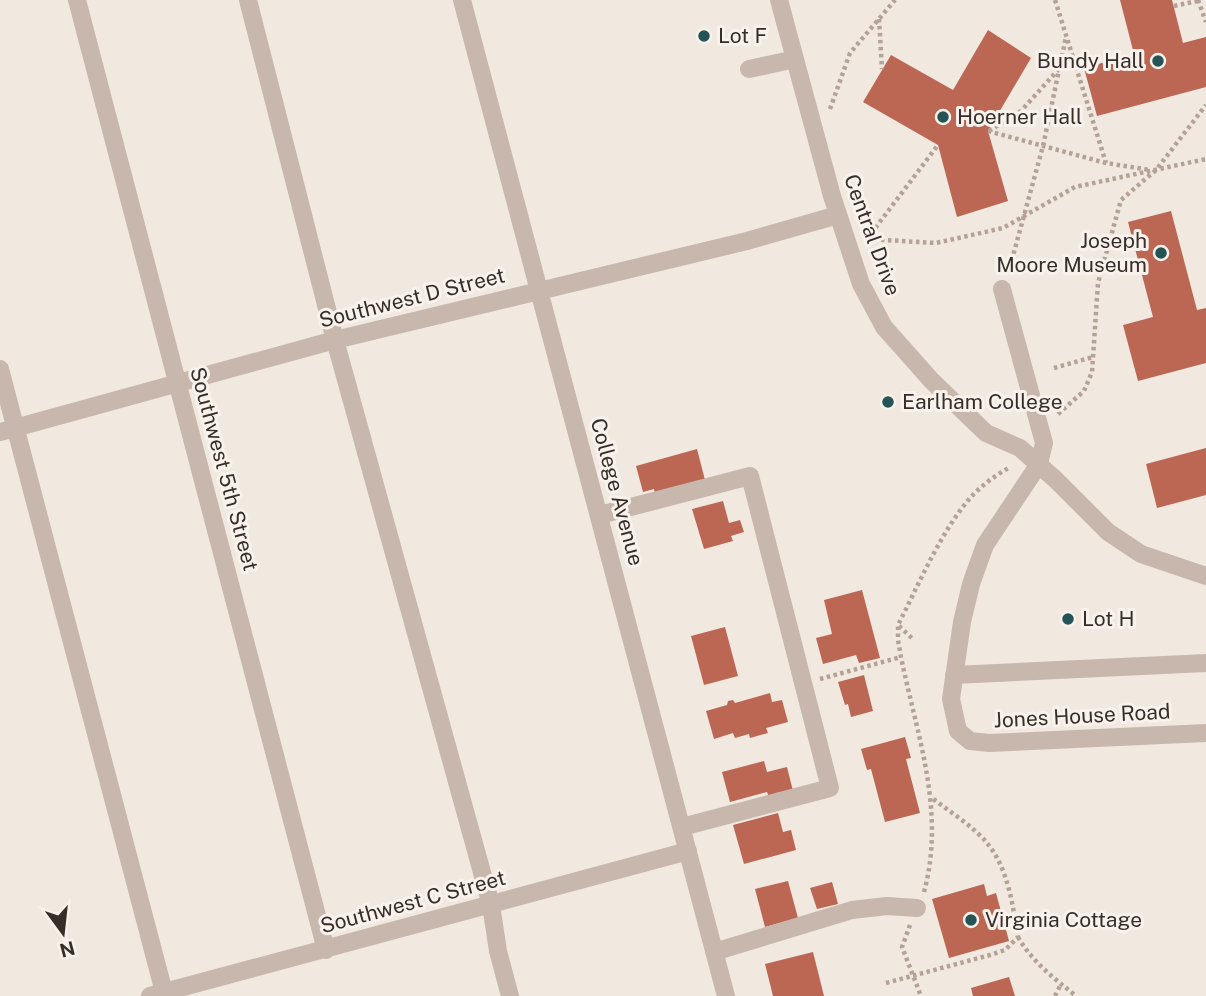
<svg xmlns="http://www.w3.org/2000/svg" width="1206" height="996" font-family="'Public Sans',sans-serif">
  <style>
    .building { fill: #bb6753 }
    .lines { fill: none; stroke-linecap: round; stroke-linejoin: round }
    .path { stroke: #b4a297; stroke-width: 4.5; stroke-dasharray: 3.5 3.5; stroke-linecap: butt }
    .minor { stroke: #c8b7ac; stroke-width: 18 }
    .poi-dot { fill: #245455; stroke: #f9f2ec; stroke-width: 2.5 }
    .labels { text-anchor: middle; stroke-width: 6; stroke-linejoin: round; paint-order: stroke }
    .poi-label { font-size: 21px; fill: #372e2a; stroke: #f9f2ec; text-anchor: start }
    .street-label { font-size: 21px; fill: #372e2a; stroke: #f9f2ec }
  </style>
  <rect width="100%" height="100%" fill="#f1e8e0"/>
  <!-- building -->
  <path class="building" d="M1120 0H1172L1183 43 1206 37V87L1097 116 1084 68 1134 54Z
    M988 30 1031 58 988 131 1008 201 957 217 938 145 863 102 891 55 953 90Z
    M1171 211 1197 310 1206 308V363L1138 381 1123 325 1153 317 1128 222Z
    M1206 448V495L1157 508 1146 464Z
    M697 449 705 480 655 494 654 489 643 492 636 466Z
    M723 501 729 523 740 520 744 532 731 536 733 541 704 549 692 509Z
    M862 590 880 658 859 663 856 655 823 664 816 638 832 634 824 600Z
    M725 627 738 676 704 685 691 636Z
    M864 675 873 711 851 717 848 704 845 705 838 682Z
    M770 693 772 702 782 700 788 722 766 728 768 733 750 738 749 734 735 738 733 733 714 739 706 711 727 705 728 701 733 700 735 703Z
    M905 737 911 758 906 759 920 813 885 822 871 769 867 770 861 749Z
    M764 761 767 772 787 767 793 791 769 797 767 792 730 802 722 772Z
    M778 813 783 832 791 830 796 850 744 864 733 825Z
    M788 881 798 918 765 927 755 889Z
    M832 882 838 904 817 909 810 888Z
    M984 884 987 896 996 893 1009 941 949 958 932 899Z
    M813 952 824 996H773L765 964Z
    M1009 977 1015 996H973L971 988Z"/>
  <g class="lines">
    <!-- path -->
    <path class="path" d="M1055 0 1106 163
      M1198 0 1206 22
      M1174 6 1201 0
      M879 19 882 69
      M830 109 850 53 895 0
      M988 131 1106 163 1150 170
      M989 131 1021 111 1058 70
      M867 239 936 243 1003 228 1075 187 1206 159
      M867 239 938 145
      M1008 274 1043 146 1066 37
      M1054 368 1093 357
      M1058 414 1084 391 1092 372 1098 283 1121 200 1156 170 1206 105
      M899 626 914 640
      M820 679 901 657
      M924 892C946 811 917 736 901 657L898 640V625C919 584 941 531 971 497 982 485 996 475 1010 467
      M910 925 902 947 921 996
      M1018 937C1033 963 1054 978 1076 996
      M886 983 990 955 1005 950 1018 937C1013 906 1008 868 987 843 973 826 950 812 932 798
      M1055 996 1061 984"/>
    <!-- minor -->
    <path class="minor" d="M77 0 326 950
      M248 0 335 340 491 905 498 951 510 996
      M462 0 726 996
      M779 0 832 196 861 284 884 327 931 380 986 433 1020 448 1056 480 1108 532 1141 554 1206 576
      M749 69 795 59
      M1002 289 1044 443 1039 464 985 545 971 584 962 622 951 699 958 731 970 741 989 743 1206 733
      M0 369 165 996
      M0 432 335 340 747 241 838 215
      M600 515 750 476 830 788 682 827
      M954 675 1206 663
      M714 952 852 910 887 906 917 908
      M150 996 688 851"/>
  </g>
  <!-- markers -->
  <g class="poi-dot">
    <circle cx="704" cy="36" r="7"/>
    <circle cx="1158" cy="61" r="7"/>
    <circle cx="943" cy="117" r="7"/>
    <circle cx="1161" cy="253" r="7"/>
    <circle cx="888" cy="402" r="7"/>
    <circle cx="1068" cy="619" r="7"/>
    <circle cx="971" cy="920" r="7"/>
  </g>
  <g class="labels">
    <!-- poi labels -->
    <g class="poi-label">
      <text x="718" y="43">Lot F</text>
      <text x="1144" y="68" text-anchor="end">Bundy Hall</text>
      <text x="957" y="124">Hoerner Hall</text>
      <text x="1147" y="248" text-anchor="end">Joseph<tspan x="1147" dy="24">Moore Museum</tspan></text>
      <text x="902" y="409">Earlham College</text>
      <text x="1082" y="626">Lot H</text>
      <text x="985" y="927">Virginia Cottage</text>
    </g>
    <!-- street labels -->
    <g class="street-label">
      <text transform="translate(872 235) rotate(70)" y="7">Central Drive</text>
      <text transform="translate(412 298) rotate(-14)" y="7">Southwest D Street</text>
      <text transform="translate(224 469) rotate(75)" y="7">Southwest 5th Street</text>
      <text transform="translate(617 492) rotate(75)" y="7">College Avenue</text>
      <text transform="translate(1082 716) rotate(-3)" y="7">Jones House Road</text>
      <text transform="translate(413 902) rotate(-15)" y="7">Southwest C Street</text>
    </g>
  </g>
  <!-- north arrow -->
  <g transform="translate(63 933) rotate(165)" stroke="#f9f2ec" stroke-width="5" paint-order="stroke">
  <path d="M0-5L12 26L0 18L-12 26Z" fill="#372e2a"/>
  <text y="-10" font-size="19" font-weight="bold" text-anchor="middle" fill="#372e2a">N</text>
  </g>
</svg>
